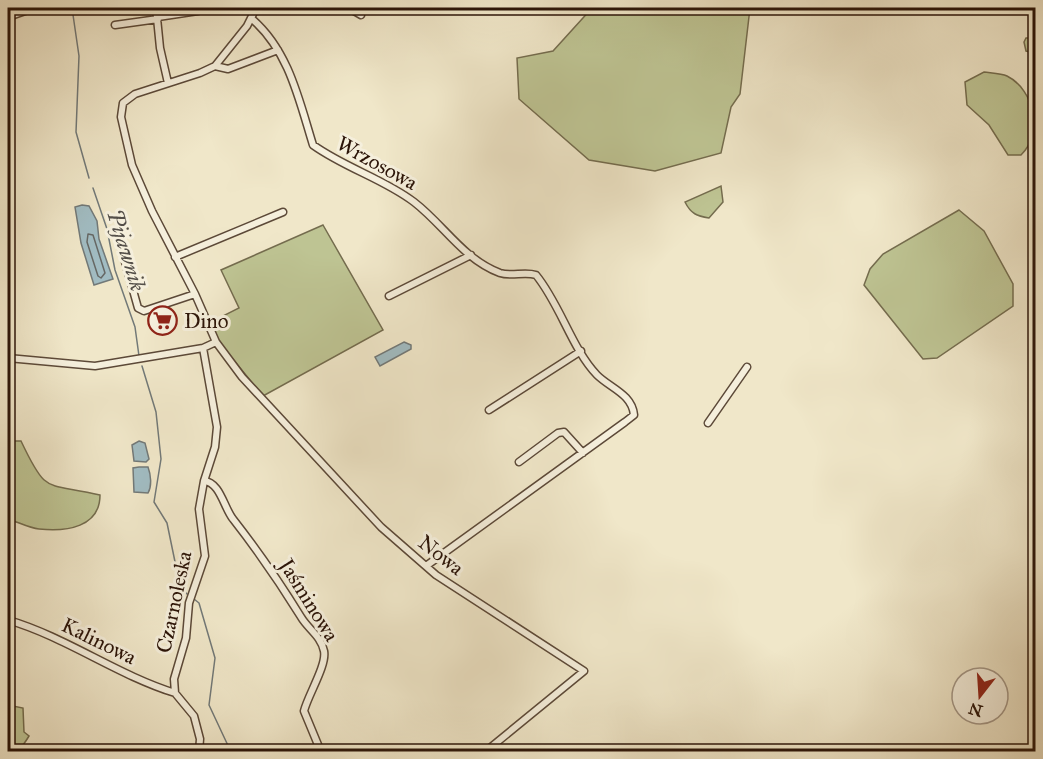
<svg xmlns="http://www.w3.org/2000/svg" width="1043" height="759" font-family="'IM FELL Great Primer',serif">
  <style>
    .green { fill: #bec493; stroke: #746c4e; stroke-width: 1.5 }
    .water { fill: #a1bcc2; stroke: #727978; stroke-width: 1.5 }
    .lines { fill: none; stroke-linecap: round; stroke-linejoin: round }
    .shore { stroke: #666865; stroke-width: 1.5 }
    .stream { stroke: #727978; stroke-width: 1.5 }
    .minor-casing { stroke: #5c4938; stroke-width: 9 }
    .minor { stroke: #f5efdc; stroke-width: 6 }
    .labels { text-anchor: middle; stroke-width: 6; stroke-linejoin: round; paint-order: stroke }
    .street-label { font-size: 21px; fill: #2b1408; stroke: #f5efdc }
    .poi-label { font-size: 21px; fill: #2b1408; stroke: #f5efdc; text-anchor: start }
    .water-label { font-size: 22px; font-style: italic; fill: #544f49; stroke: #f5efdc }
  </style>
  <rect width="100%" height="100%" fill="#f0e7c9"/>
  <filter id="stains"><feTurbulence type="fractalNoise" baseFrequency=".00333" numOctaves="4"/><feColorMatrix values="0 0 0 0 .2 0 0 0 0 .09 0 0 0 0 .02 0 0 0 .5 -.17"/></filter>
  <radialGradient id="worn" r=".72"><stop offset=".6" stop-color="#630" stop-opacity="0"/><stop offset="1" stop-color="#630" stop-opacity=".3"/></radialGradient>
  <!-- green -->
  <path class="green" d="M592 8H750L740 94 731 107 721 153 655 171 589 160 519 99 517 58 553 51Z
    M1026 38H1033L1035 53 1026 51 1024 42Z
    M984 72C991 73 1001 73 1007 76 1035 90 1043 134 1021 155H1008L989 125 967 105 965 82Z
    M721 186 723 202 709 218C697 216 691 214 685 202Z
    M959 210 984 231 1013 284V306L937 358 923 359 864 285 870 269 883 254Z
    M323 225 383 330 263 396 219 342 211 322 239 308 221 270Z
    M8 441H21C47 496 45 482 100 495 100 527 67 532 39 529 29 528 18 522 8 519Z
    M8 705 23 708 24 732 29 736C23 746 19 752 8 751Z"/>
  <!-- water -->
  <path class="water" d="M82 205 89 206 97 221 99 239 113 279 94 285 81 243 75 207Z
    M404 342 411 345V349L380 366 375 357Z
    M139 441 145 443 149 459 146 462 134 461 132 445Z
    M139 467H148C151 475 152 486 148 493L134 492 133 468Z"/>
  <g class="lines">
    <!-- shore -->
    <path class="shore" d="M88 234 93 235 105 273 101 278 98 276 87 242Z"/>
    <!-- stream -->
    <path class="stream" d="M72 8 79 56 76 132 89 178
      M93 188 107 229 115 270 135 327 139 356
      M142 366 156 412 161 459 154 502 167 523 180 586 187 594
      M194 599 199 603 215 658 209 705 231 752"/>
    <defs>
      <path id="minor" d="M156 8 160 48 168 83
        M256 8 247 26 215 66 200 73 135 94 123 103 121 117 132 165 152 211 195 294 216 342 242 377 381 527 436 575 584 671 485 752
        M349 8 361 15
        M8 17 34 8
        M158 17 198 11
        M252 19C289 51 299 100 313 145 345 168 384 179 414 202 444 225 463 259 500 273 512 277 524 271 536 275 560 304 572 349 597 375 610 388 632 394 634 415L625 422 426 566
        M115 25 158 19
        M215 66 228 69 278 50
        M117 233 138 308 144 311 195 294
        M175 257 283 212
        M389 296 471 255
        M8 358 95 366 203 348 216 342
        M489 410 581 351
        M708 423 747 367
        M519 462 558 433 564 432 583 453
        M204 481C220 482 224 508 233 519 258 551 280 583 301 617 308 629 321 636 324 651 327 665 308 695 304 711L321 752
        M8 620C66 637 117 675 175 693
        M199 752 200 739 194 716 175 693 174 679 186 638 189 603 205 556 199 509 204 481 215 447 217 427 203 348"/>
    </defs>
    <!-- minor casing -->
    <use href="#minor" class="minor-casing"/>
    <!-- minor -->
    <use href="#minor" class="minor"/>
  </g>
  <!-- icons -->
  <defs>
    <symbol id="supermarket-ring" viewBox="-11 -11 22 22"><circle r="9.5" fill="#f5efdc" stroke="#8f2418" stroke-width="1.5"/><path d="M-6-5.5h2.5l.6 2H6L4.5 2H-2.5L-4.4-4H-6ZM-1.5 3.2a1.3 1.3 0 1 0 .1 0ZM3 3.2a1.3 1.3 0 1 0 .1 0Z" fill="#8f2418"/></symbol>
  </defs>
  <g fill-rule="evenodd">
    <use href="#supermarket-ring" x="146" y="304" width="33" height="33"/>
  </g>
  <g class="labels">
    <!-- street labels -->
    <g class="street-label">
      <text transform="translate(377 163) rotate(29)" y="7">Wrzosowa</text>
      <text transform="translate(441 555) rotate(38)" y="7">Nowa</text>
      <text transform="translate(309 600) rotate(58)" y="7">Jaśminowa</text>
      <text transform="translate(174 602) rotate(-78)" y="7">Czarnoleska</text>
      <text transform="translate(99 641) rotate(26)" y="7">Kalinowa</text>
    </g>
    <!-- poi labels -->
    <g class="poi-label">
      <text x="184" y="328">Dino</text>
    </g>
    <!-- water labels -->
    <g class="water-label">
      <text transform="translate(127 250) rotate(73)" y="8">Pijawnik</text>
    </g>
  </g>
  <!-- margin -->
  <rect width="1043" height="759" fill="none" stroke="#f0e7c9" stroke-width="30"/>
  <rect x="9" y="9" width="1025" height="741" fill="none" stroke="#2b1408" stroke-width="3"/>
  <rect x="15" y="15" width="1013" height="729" fill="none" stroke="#2b1408" stroke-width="1.5"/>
  <!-- north arrow -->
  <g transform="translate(980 696) rotate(197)"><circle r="28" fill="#f5efdc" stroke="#a49787" stroke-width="1.5"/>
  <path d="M0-4.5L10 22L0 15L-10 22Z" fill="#8f2418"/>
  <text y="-9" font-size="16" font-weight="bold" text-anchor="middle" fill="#2b1408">N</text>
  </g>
  <rect width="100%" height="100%" filter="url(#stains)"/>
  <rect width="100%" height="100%" fill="url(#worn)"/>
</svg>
